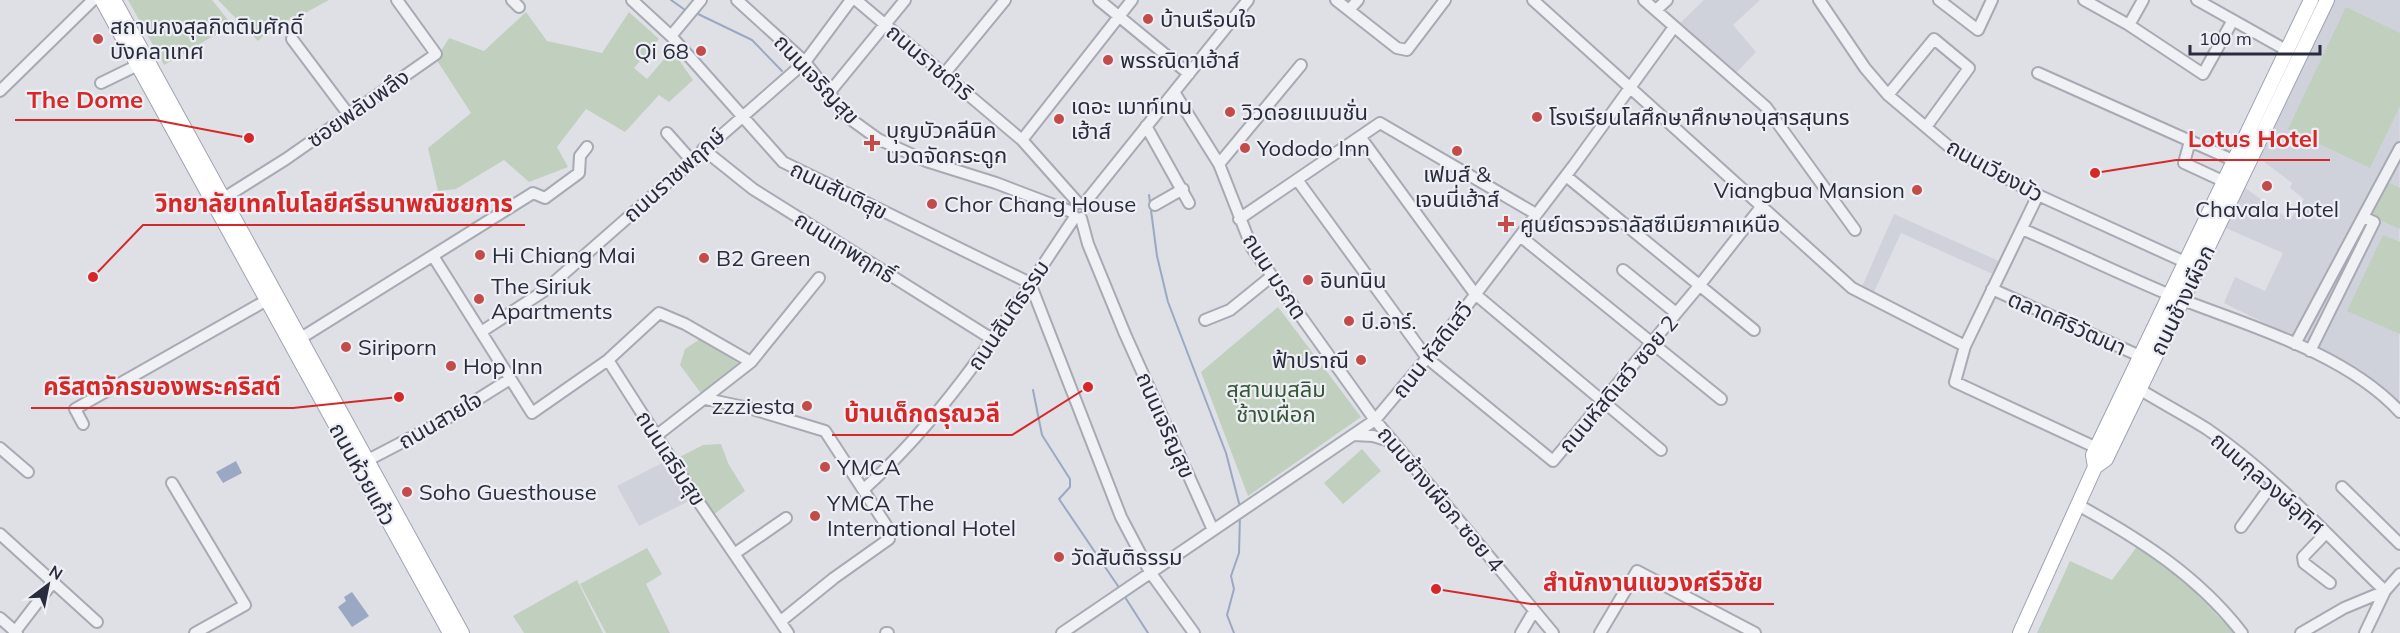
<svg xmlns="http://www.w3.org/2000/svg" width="2400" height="633" font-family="Mulish,'Noto Sans Thai',sans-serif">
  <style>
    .built { fill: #d0d2db }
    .green { fill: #c1cfbf }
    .water { fill: #9ba8c4 }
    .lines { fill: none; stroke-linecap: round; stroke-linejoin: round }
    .stream { stroke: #9ba8c4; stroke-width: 2 }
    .minor-casing { stroke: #a7aab3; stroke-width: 14 }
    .major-casing { stroke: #9ea2b1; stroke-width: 16 }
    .minor { stroke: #f0f1f5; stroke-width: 10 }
    .major { stroke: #fff; stroke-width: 14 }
    .poi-dot { fill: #c34c4b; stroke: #edeff4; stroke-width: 2 }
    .labels { text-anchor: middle; stroke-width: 4.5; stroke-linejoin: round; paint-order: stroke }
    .poi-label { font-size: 22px; fill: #282c3c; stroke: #edeff4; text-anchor: start }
    .street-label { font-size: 22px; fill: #282c3c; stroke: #edeff4 }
    .park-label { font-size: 22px; fill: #375637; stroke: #edeff4 }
    .leader { fill: none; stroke: #d62828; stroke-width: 2 }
    .callout-dot { fill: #d62828; stroke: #edeff4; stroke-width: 2 }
    .callout-label { font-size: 24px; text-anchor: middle; font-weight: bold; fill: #d62828; stroke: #edeff4; stroke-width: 4.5; stroke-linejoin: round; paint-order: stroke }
  </style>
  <rect width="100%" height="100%" fill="#dee0e6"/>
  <!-- built -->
  <path class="built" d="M1704 0H1760L1733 25 1756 52 1736 73 1680 23Z
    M2331 0H2400L2399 405 2362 371 2224 303 2235 277 2265 291 2283 253 2221 226 2241 185 2290 220 2304 199 2290 188 2292 183 2255 155Z
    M1894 214 2001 262 1995 275 1901 233 1873 294 1861 289Z
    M670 459 695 498 639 526 617 486Z"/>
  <!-- green -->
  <path class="green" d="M128 0H212L232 25 164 65Z
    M218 0H329L296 18 275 23 258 41Z
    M2346 7 2400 33V106L2370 168 2288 129Z
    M526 12 547 41 602 53 629 12 659 39 634 68 647 79 672 50 693 80 669 102 659 95 625 132 586 109 557 147 568 167 529 182 504 160 456 189 438 191 428 148 471 113 436 59 449 38 484 51Z
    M2387 182 2400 188V229L2371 216Z
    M2383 235 2400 242V334L2347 311Z
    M1278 307 1361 417 1248 496 1201 372Z
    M700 339 738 363 703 396 680 365 685 349Z
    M721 444 728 463 745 491 713 515 676 459 703 445Z
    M1362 449 1381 471 1343 504 1324 483Z
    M2139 544 2193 590 2234 633H2037L2070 561 2112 580Z
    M647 548 662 574 646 584 670 633H606L580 584Z
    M577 580 603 633H524L513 616Z"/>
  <!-- water -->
  <path class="water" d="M236 461 242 473 223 483 216 472Z
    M352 592 369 616 352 627 338 607 346 601 344 597Z"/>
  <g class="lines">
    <!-- stream -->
    <path class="stream" d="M671 0 688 12
      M696 13 752 40 782 71
      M1149 195 1157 256 1168 302 1226 453 1240 507
      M1033 390 1042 435 1070 479V487L1059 499 1120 589
      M1123 594 1148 633
      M1234 633 1227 615 1234 589 1231 576 1239 553 1240 516"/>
    <defs>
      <path id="minor" d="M512 0 519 7
        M632 0 671 36 783 162 1030 283 1121 517 1150 572 1194 633
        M737 0 805 62 849 118 878 139 926 161 996 183 1072 212
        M856 0 1022 140 1078 203
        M1099 0 1189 74
        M1336 0 1397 48 1407 50 1445 0
        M1533 0 1852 288 1965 346
        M1644 0 1766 107 1855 230
        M1819 0 1865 68 1888 95 1953 150 2038 195 2187 263
        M1939 0 1978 30 1992 0
        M2084 0 2129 25 2203 74 2233 20
        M2197 0 2286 50
        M1349 10 1358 0
        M1656 10 1667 0
        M2129 25 2143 0
        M671 36 701 0
        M292 39 349 115
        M945 73 1005 0
        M2038 73 2235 161
        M101 83 138 65
        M0 91 93 0
        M1174 92 1219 164 1252 248 1375 420 1553 633
        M829 93 905 0
        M1888 95 1934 39 1969 68 1926 127
        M1146 126 1189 203
        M667 133 691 160
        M1361 138 1475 294 1661 450
        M1022 140 1132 0
        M2190 141 2184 163 2225 182
        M703 149 753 189 992 339
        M1219 164 1301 65
        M1566 176 1754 330
        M1298 181 1427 358 1553 461 1699 286 1761 207
        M2038 195 1965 346 1955 382 2097 448
        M224 198 286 159 436 54 397 0
        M1084 204 1248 0
        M1155 205 1183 189
        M1081 218 1088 244 1125 334 1213 530
        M1239 219 1380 123 1536 214
        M2022 229C2073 251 2124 276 2175 297 2249 326 2346 353 2400 412
        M1520 236 1721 399
        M433 256 532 413 608 360 659 313 685 324 751 362
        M1623 270 1676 313
        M1992 289 2142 357
        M1205 320 1230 310 1272 276
        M481 332 544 291 805 62 851 0
        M301 338 533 193 545 198 579 173 580 156 587 147
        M2295 344 2400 148
        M2310 351 2374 222 2363 217
        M608 360 696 498 788 633
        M2139 389C2162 403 2185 415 2207 429 2273 474 2328 536 2385 591L2344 608 2301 633
        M706 399 749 408 825 431 888 528 889 539 834 578 781 621
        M83 424 75 409 267 300
        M1354 435 1373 436 1393 442
        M656 436 751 362 819 278
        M0 448 28 472
        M368 460 443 421 510 379
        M172 483 245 605 195 633
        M2342 487 2400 544
        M864 489C950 412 1011 312 1075 217
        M2078 505C2140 539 2198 576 2242 633
        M2241 527 2273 483
        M2326 533 2303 557 2304 563 2330 583
        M0 534 97 622
        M734 554 786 518
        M0 618 17 633
        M14 633 53 582
        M886 633H888
        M1062 633 1375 420 1427 358 1574 165 1674 27
        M1521 633 1534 611
        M1600 633 1637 571 1755 633
        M2365 633 2385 591 2400 574"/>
      <path id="major" d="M102 0 450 633
        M114 0 462 633
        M2095 467 2093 455 2311 0
        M2020 633 2095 467 2106 459 2327 0"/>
    </defs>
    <!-- minor casing -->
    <use href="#minor" class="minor-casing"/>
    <!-- major casing -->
    <use href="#major" class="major-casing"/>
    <!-- minor -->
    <use href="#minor" class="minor"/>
    <!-- major -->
    <use href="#major" class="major"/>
  </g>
  <!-- markers -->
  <g class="poi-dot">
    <circle cx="1148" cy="19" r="6"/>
    <circle cx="98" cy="39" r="6"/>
    <circle cx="701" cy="51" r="6"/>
    <circle cx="1108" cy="60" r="6"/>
    <circle cx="1230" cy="112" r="6"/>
    <circle cx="1537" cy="117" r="6"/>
    <circle cx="1059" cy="119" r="6"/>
    <path d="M869 134h6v6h6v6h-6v6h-6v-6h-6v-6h6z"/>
    <circle cx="1245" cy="148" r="6"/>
    <circle cx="1457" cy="151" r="6"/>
    <circle cx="2267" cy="186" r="6"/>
    <circle cx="1917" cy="190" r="6"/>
    <circle cx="932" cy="204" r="6"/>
    <path d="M1503 215h6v6h6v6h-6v6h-6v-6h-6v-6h6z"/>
    <circle cx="480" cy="255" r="6"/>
    <circle cx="704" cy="258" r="6"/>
    <circle cx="1308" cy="280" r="6"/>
    <circle cx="479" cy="299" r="6"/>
    <circle cx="1349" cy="321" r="6"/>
    <circle cx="346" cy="347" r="6"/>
    <circle cx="1361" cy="360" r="6"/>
    <circle cx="451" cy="366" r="6"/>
    <circle cx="807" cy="406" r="6"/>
    <circle cx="825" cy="467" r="6"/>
    <circle cx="407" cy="492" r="6"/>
    <circle cx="815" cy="516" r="6"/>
    <circle cx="1059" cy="557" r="6"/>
  </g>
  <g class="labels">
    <!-- poi labels -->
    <g class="poi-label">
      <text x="1160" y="27">บ้านเรือนใจ</text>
      <text x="110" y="34">สถานกงสุลกิตติมศักดิ์<tspan x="110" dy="25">บังคลาเทศ</tspan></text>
      <text x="689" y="59" text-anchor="end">Qi 68</text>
      <text x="1120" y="68">พรรณิดาเฮ้าส์</text>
      <text x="1071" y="114">เดอะ เมาท์เทน<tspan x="1071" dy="25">เฮ้าส์</tspan></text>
      <text x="1242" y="120">วิวดอยแมนชั่น</text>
      <text x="1549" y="125">โรงเรียนโสศึกษาศึกษาอนุสารสุนทร</text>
      <text x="886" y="138">บุญบัวคลีนิค<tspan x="886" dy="25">นวดจัดกระดูก</tspan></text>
      <text x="1257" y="156">Yododo Inn</text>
      <text x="1457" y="182" text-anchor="middle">เฟมส์ &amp;<tspan x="1457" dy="25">เจนนี่เฮ้าส์</tspan></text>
      <text x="1905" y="198" text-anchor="end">Viangbua Mansion</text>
      <text x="944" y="212">Chor Chang House</text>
      <text x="2267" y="217" text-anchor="middle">Chavala Hotel</text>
      <text x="1520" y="232">ศูนย์ตรวจธาลัสซีเมียภาคเหนือ</text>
      <text x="492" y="263">Hi Chiang Mai</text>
      <text x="716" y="266">B2 Green</text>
      <text x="1320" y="288">อินทนิน</text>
      <text x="491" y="294">The Siriuk<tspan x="491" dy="25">Apartments</tspan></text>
      <text x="1361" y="329">บี.อาร์.</text>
      <text x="358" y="355">Siriporn</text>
      <text x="1349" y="368" text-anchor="end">ฟ้าปราณี</text>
      <text x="463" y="374">Hop Inn</text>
      <text x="795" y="414" text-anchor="end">zzziesta</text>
      <text x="837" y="475">YMCA</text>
      <text x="419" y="500">Soho Guesthouse</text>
      <text x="827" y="511">YMCA The<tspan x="827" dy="25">International Hotel</tspan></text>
      <text x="1071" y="565">วัดสันติธรรม</text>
    </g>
    <!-- street labels -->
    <g class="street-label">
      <text transform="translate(930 62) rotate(40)" y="8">ถนนราชดำริ</text>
      <text transform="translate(817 79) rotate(47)" y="8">ถนนเจริญสุข</text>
      <text transform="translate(358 108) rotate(-35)" y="8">ซอยพลับพลึง</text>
      <text transform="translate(1995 170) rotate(29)" y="8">ถนนเวียงบัว</text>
      <text transform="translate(674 175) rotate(-42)" y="8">ถนนราชพฤกษ์</text>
      <text transform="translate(839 190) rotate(26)" y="8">ถนนสันติสุข</text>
      <text transform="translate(845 247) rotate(32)" y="8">ถนนเทพฤทธิ์</text>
      <text transform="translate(1275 276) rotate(57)" y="8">ถนน มรกต</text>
      <text transform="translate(2182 300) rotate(-64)" y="8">ถนนช้างเผือก</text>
      <text transform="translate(1008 315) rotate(-56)" y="8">ถนนสันติธรรม</text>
      <text transform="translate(2067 323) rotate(24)" y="8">ตลาดศิริวัฒนา</text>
      <text transform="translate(1432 350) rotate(-52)" y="8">ถนน หัสดิเสวี</text>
      <text transform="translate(1618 384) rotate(-50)" y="8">ถนนหัสดิเสวี ซอย 2</text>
      <text transform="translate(440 420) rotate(-30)" y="8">ถนนสายใจ</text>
      <text transform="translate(1166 425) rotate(66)" y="8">ถนนเจริญสุข</text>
      <text transform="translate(671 458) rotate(57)" y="8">ถนนเสริมสุข</text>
      <text transform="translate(363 474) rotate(61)" y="8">ถนนห้วยแก้ว</text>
      <text transform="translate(2268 483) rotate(41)" y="8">ถนนกุลวงษ์อุทิศ</text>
      <text transform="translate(1441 499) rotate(50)" y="8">ถนนช้างเผือก ซอย 4</text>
    </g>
    <!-- park labels -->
    <g class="park-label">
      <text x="1276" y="397">สุสานมุสลิม<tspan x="1276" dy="25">ช้างเผือก</tspan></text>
    </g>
  </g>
  <!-- callouts -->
  <path class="leader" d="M249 138L155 120H15M2095 173L2176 160H2330M93 277L143 225H525M399 397L293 408H31M1088 387L1012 435H832M1436 589L1531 604H1774"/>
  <g class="callout-dot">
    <circle cx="249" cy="138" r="6"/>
    <circle cx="2095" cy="173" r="6"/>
    <circle cx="93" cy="277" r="6"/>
    <circle cx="399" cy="397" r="6"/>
    <circle cx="1088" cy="387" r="6"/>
    <circle cx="1436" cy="589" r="6"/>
  </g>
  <g class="callout-label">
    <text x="85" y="108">The Dome</text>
    <text x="2253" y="147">Lotus Hotel</text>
    <text x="334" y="212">วิทยาลัยเทคโนโลยีศรีธนาพณิชยการ</text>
    <text x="162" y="395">คริสตจักรของพระคริสต์</text>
    <text x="922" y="422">บ้านเด็กดรุณวลี</text>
    <text x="1653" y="591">สำนักงานแขวงศรีวิชัย</text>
  </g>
  <!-- north arrow -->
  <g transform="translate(48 585) rotate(32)" stroke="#edeff4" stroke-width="4.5" paint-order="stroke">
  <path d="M0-4.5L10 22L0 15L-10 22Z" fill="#282c3c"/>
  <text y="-9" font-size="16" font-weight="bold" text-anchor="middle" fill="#282c3c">N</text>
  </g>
  <!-- scale -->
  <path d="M2190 45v9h130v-9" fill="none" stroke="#282c3c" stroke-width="3"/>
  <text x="2199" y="45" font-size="18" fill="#282c3c" stroke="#edeff4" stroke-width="4.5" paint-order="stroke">100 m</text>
</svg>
